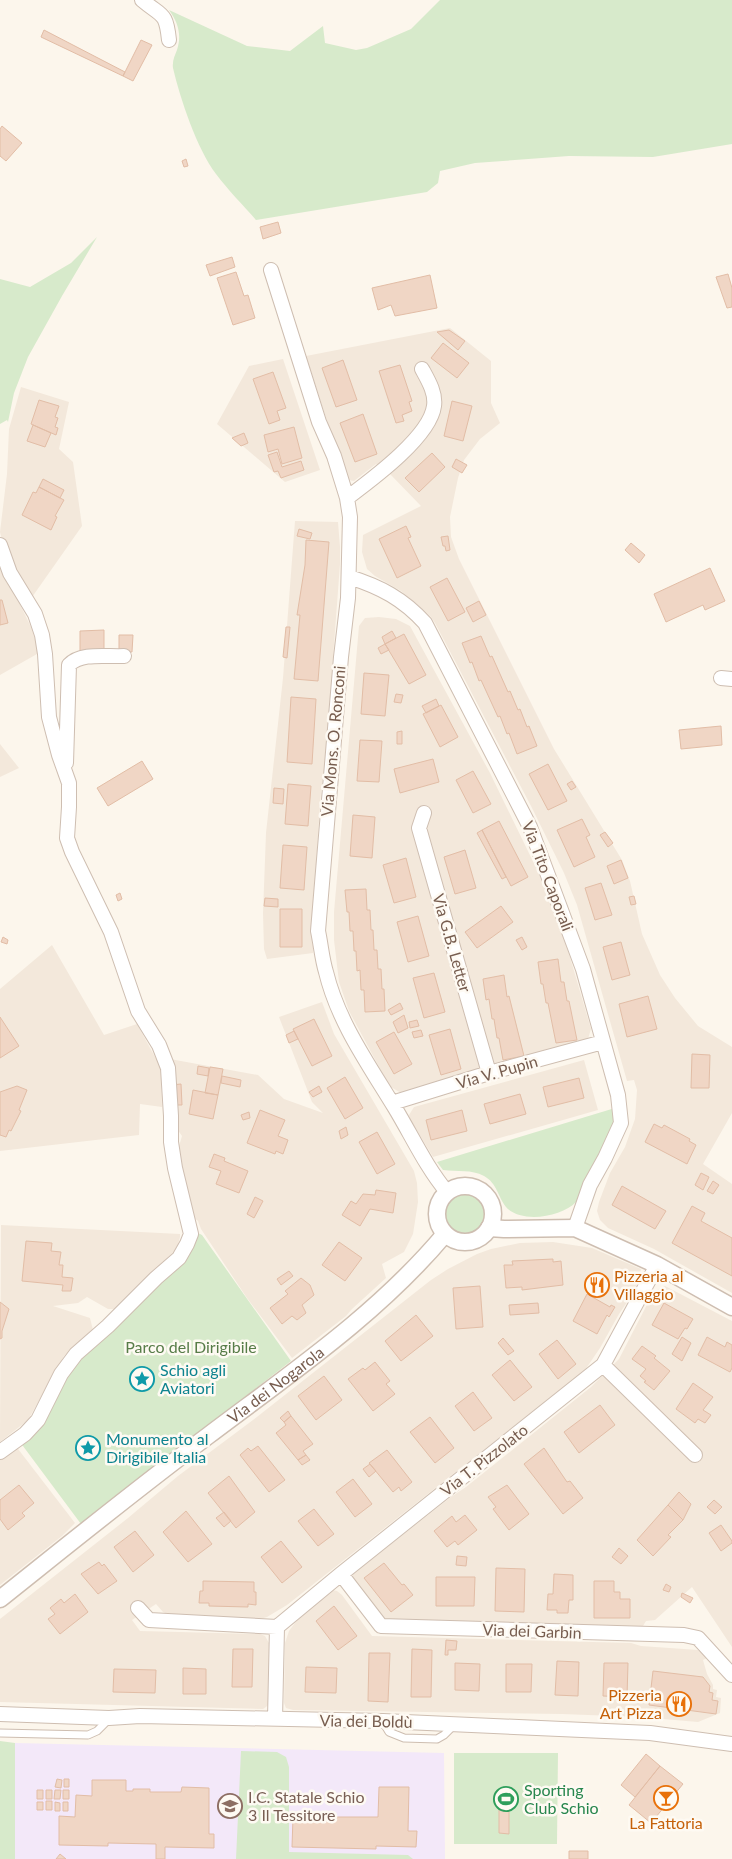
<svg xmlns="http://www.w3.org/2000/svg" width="732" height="1859" font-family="Lato,sans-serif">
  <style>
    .residential { fill: #f3e8db }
    .education { fill: #f3e8f9 }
    .green { fill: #d7eacb }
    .building { fill: #f0d6c5; stroke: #e2bda6 }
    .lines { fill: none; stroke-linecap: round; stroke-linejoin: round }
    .service-casing { stroke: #cebeb1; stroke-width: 9 }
    .minor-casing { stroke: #cebeb1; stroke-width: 16 }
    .tertiary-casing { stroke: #cebeb1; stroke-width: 19 }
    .service { stroke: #fff; stroke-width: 7 }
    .minor { stroke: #fff; stroke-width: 14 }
    .tertiary { stroke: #fff; stroke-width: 16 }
    .labels { text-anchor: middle; stroke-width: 5; stroke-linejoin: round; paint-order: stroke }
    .street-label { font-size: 16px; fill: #775d4f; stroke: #fefaf3 }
    .food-label { font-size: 16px; fill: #c56008; stroke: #fefaf3; text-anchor: start }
    .park-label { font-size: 16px; fill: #577c48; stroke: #fefaf3 }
    .culture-label { font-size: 16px; fill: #0d838f; stroke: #fefaf3; text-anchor: start }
    .leisure-label { font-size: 16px; fill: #27864d; stroke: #fefaf3; text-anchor: start }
    .education-label { font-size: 16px; fill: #785e54; stroke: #fefaf3; text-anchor: start }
  </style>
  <rect width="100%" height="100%" fill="#fcf6ec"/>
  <!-- residential -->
  <path class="residential" d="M450 328 491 361V403L500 423 480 439 464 460 458 478 450 517 451 537 459 559 554 749 622 860 630 881 642 934 660 975 675 998 698 1026 732 1047V1113L703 1164 732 1184V1293L654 1249 608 1228 600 1220 597 1211 599 1202 610 1173 625 1147 635 1119 637 1090 634 1080 627 1081 577 905 564 873 531 806 435 623 431 617 417 604 401 591 375 576 367 569 362 552 363 535 421 506 389 473 376 464 354 481 348 480 345 476 306 356Z
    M283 359 320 470 285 482 217 424 249 366Z
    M21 387 69 402 59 449 73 462 82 526 30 600 2 540 0 532 7 474 9 429Z
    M295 521 338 522 340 547V564L325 765 321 792 313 908V953L267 959 264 949 263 913 266 833 283 678Z
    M0 564 31 627 37 646V654L0 675Z
    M379 617 396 619 410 626 490 773 543 882 567 947 591 1029 587 1042 410 1092 401 1093 391 1087 385 1078 349 1011 339 982 334 940V912L359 626 365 618Z
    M0 744 19 768 0 777Z
    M52 945 104 1035 137 1024 161 1068 162 1107 140 1104 139 1135 0 1151V989Z
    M322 1002 334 1034 414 1171 417 1183 418 1202 413 1234 404 1252 382 1264 386 1278 352 1309 346 1316 292 1358 247 1298 201 1229 198 1221 188 1213 176 1166 182 1163 177 1153 182 1136 172 1122 170 1059 258 1075 284 1099 323 1113 312 1102 279 1017Z
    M584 1060 598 1110 433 1157 410 1119 409 1115 414 1107Z
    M1 1225 180 1234V1237L177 1248 118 1309H108L87 1297 78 1303 53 1306 90 1318 93 1330 64 1356 28 1420 0 1442Z
    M553 1242 592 1248 641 1269 639 1280 632 1295 619 1314 600 1348 585 1370 287 1605 267 1617 260 1619 172 1616 163 1612 156 1604 132 1620 140 1631 260 1634 265 1636 269 1643 268 1705 266 1707 263 1709 0 1702V1619L128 1518 178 1476 253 1420 431 1280 448 1269 477 1254 491 1249 520 1243Z
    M665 1286 732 1321V1647L692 1587 655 1620 646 1621 643 1626 639 1629 391 1621 379 1617 352 1578 353 1574 451 1497 466 1487 591 1387 619 1359 654 1291Z
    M15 1445 75 1523 62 1536 0 1585V1456Z
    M332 1590 337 1591 342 1595 372 1636 631 1643 641 1646 698 1650 707 1658 703 1660 707 1674 713 1685V1689L717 1690 716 1697 721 1698 720 1713 698 1722 640 1717 562 1714 293 1710 286 1708 284 1703 285 1643 289 1631 303 1612Z"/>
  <!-- education -->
  <path class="education" d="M15 1743 444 1753 445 1859H15Z"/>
  <!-- green -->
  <path class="green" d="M440 0H732V144L653 157 569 156 475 163 440 171 438 183 427 192 256 220C243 205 228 190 216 174 197 149 180 98 173 68 172 61 175 55 177 50 182 35 178 22 169 10L247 46 290 51 323 26 325 43 356 50 367 48 411 29Z
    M97 237 62 296 28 357 14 393 8 422 7 420 0 424V279L30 287 71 263Z
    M615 1108C618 1128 599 1153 591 1171 586 1180 582 1194 576 1202 562 1217 521 1224 506 1207 498 1197 497 1183 484 1176 471 1169 458 1172 443 1170L437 1162Z
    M445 1214a20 20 0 1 1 40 0a20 20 0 1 1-40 0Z
    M196 1232 202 1235 291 1361 81 1524 20 1442 63 1375Z
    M0 1741 15 1743V1859H0Z
    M241 1751 277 1752 286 1757 289 1767V1852L408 1855 413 1859H236Z
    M454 1753H558L557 1844H454Z"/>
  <!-- building -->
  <path class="building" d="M44 30 125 72 123 76 41 37Z
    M141 40 152 45 133 81 123 76Z
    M2 126 22 143 6 161 0 156V129Z
    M186 159 188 166 184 167 182 161Z
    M278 222 281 233 263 239 260 227Z
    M232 257 235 267 210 276 206 265Z
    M236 272 244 296 248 295 255 318 233 325 217 278Z
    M728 274 732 288V307L727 308 716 277Z
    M430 275 437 308 395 316 391 305 378 310 372 288Z
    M449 330 465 341 458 350 437 332Z
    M443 343 469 363 457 378 431 358Z
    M343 360 357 400 336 407 322 368Z
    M400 365 412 401 409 402 412 411 402 415 404 421 396 423 379 371Z
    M273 372 286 408 277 411 280 420 269 424 253 379Z
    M39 400 59 406 55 417 58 418 55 427 58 428 56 435 31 424Z
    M452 401 472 406 463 441 444 436Z
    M363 414 377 454 355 462 340 423Z
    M33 425 51 433 45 447 27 441Z
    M294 427 302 458 282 464 278 449 268 452 264 435Z
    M244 433 248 443 241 446 232 438Z
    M277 452 282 467 301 461 304 470 281 478 278 471 274 472 268 455Z
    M432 453 445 467 419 492 405 478Z
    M456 459 467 465 462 473 452 467Z
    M43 479 64 490 60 498 39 487Z
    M39 487 64 500 55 516 57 517 51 530 22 515 33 492 36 493Z
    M406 526 411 537 408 538 421 566 397 578 379 539Z
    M299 529 312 533 310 539 297 536Z
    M448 536 450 550 446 551 445 546H443L441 537Z
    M306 540 329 542 318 681 294 679 300 615H297L305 565Z
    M631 543 645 555 639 563 625 550Z
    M710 568 725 601 705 610 703 605 666 622 654 594Z
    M447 578 465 612 448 621 430 587Z
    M0 600H2L8 623 0 625Z
    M479 601 486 615 473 622 466 608Z
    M286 627H290L287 658 283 657Z
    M104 630V651H80V631Z
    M392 631 396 638 385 644 382 637Z
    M404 634 426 675 409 684 385 644Z
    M119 635H133L132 652H119Z
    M481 636 490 657 492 656 508 692 510 691 518 710 520 709 527 727 529 726 537 746 517 754 509 733 507 734 500 716 498 717 481 680 479 681 472 662 470 663 462 643Z
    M385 644 389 650 381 654 378 648Z
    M364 673 389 675 385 716 361 714Z
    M396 694 403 695 401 703 394 702Z
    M291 697 316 699 312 764 287 762Z
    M436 699 439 706 426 713 422 706Z
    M441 705 458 737 440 747 423 714Z
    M721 726 722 745 681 749 679 730Z
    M402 731V744H397V732Z
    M360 740 382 741 379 782 357 781Z
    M433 759 439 782 400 793 394 769Z
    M142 761 153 779 108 806 97 788Z
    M548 764 567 801 548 810 529 774Z
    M473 771 491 804 473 813 456 780Z
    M572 781 576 787 571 790 567 784Z
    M288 784 311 786 308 826 285 824Z
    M274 788 284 789 283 804 273 803Z
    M353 815 375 817 372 858 350 856Z
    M582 819 590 835 586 837 595 857 574 867 557 830Z
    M499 821 528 877 511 886 482 830Z
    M482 830 506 877 502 879 477 833Z
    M605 832 613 843 608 847 600 835Z
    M283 845 307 847 304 890 280 888Z
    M465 850 476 888 455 894 444 857Z
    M406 858 416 897 394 903 383 865Z
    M621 860 628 878 614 884 607 866Z
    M601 883 612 915 595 920 585 888Z
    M366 889 367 910H370L371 930H373L374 950H377L378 969H381L382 989H384L385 1011 365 1012 364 990H361L360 970 357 971 356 951H354L353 931H350L349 912H347L345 890Z
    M120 893 122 899 118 901 116 895Z
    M634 896 636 904 631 905 629 897Z
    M265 898 278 899V907L264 906Z
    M501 906 513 922 477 948 465 932Z
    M280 909H302V947H280Z
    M418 916 429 956 408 962 397 922Z
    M3 937 8 940 7 944 1 942Z
    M522 937 527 947 522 950 516 940Z
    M621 942 630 975 612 980 603 947Z
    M558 959 561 982H564L567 1001H569L577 1040 556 1043 548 1003H546L543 984H541L538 962Z
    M434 973 445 1012 424 1018 413 978Z
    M504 975 507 997 509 996 524 1056 503 1060 499 1038H497L494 1019H492L489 999 486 1000 483 979Z
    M648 996 657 1029 627 1037 619 1004Z
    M400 1003 403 1009 391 1015 388 1010Z
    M404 1015 408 1028 398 1033 393 1022Z
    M0 1017 19 1046 0 1058Z
    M314 1019 332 1056 312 1066 293 1029Z
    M417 1020 419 1026 410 1028 409 1022Z
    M450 1029 461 1069 441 1075 429 1035Z
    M421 1030 423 1036 414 1038 412 1032Z
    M294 1031 298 1039 289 1043 286 1035Z
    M394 1032 412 1064 394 1074 376 1042Z
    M692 1054 710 1055 709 1088H691Z
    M198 1066 209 1068 208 1076 197 1074Z
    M210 1067 223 1069 218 1095 205 1093Z
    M222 1076 241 1080 240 1087 221 1083Z
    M345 1077 363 1108 345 1119 327 1088Z
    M579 1078 584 1098 548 1107 543 1087Z
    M181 1084 182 1105H172L171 1085Z
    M17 1086 27 1090 19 1110 21 1111 11 1131 9 1130 6 1137 0 1135V1092Z
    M319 1086 322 1092 313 1097 309 1092Z
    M193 1090 218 1095 213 1119 189 1114Z
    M520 1094 526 1114 490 1124 484 1104Z
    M260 1110 285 1120 278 1136 288 1140 283 1154 276 1151 275 1154 247 1143Z
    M462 1110 467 1131 431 1140 426 1120Z
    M249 1112 250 1118 243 1120 241 1115Z
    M654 1124 662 1128 664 1125 690 1139 689 1141 696 1145 687 1164 645 1142Z
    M346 1127 348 1135 341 1139 339 1131Z
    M377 1132 395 1164 377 1174 359 1142Z
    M214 1154 225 1158 224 1161 248 1171 239 1193 216 1184 221 1171 209 1167Z
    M701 1173 709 1177 703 1190 695 1185Z
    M713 1181 719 1185 713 1194 707 1191Z
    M622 1186 666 1211 655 1229 612 1205Z
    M376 1190 396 1193 393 1213 370 1209 360 1226 342 1215 351 1201 356 1204 363 1194 375 1195Z
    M255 1197 263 1201 254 1218 247 1214Z
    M692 1206 705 1213 701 1221 732 1238V1276L672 1243Z
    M26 1241 52 1243 51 1251 61 1252 59 1265H63L62 1277 73 1278 71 1291H62L63 1285 22 1281Z
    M339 1242 362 1258 345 1281 322 1265Z
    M553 1259V1262L561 1261 563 1285 522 1290V1287L506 1288 504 1265H513L512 1261Z
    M289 1271 293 1276 281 1285 277 1279Z
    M301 1278 310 1285 314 1295 302 1305 306 1313 297 1320 292 1316 282 1324 270 1308 288 1294 285 1291Z
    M480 1286 483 1327 456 1329 453 1288Z
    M587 1294 610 1307 611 1305 615 1307 609 1317 607 1315 597 1334 573 1321Z
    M0 1302 9 1309 2 1331V1338L0 1339Z
    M538 1303 539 1313 510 1315 509 1305Z
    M664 1303 693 1319 687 1329 685 1328 678 1339 652 1325Z
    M416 1315 433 1336 401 1361 385 1341Z
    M682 1337 691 1343 682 1361 672 1354Z
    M707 1337 725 1347 727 1342 732 1345V1368L730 1372 698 1355Z
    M503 1338 514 1351 508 1355 498 1343Z
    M557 1340 576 1364 558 1379 539 1354Z
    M642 1346 656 1356 654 1358 670 1371 654 1390 644 1382 646 1381 640 1376 646 1369 632 1359Z
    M510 1360 532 1387 514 1401 492 1375Z
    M375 1362 390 1381 386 1384 395 1394 373 1411 348 1379 363 1368 365 1370Z
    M324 1376 342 1400 316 1420 298 1396Z
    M693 1383 713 1397 703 1410 711 1415 705 1423 698 1419 695 1423 676 1409Z
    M473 1392 492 1418 474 1431 455 1406Z
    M600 1405 615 1425 579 1453 564 1432Z
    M288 1411 291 1416 284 1422 280 1418Z
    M291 1416 313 1444 303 1451 306 1455 298 1460 276 1433 286 1425 284 1422Z
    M430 1417 454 1448 435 1463 410 1432Z
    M258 1446 285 1480 269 1492 240 1455 248 1448 251 1451Z
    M544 1448 567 1482 570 1481 583 1498 563 1514 524 1464Z
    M387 1450 412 1482 401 1491 399 1487 393 1492 369 1463Z
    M306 1455 310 1460 302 1465 298 1460Z
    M370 1464 376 1471 369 1477 363 1469Z
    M229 1476 255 1512 236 1528 208 1493Z
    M353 1479 372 1504 355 1517 336 1492Z
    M19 1485 34 1503 22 1513 25 1516 8 1530 0 1519V1500Z
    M507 1485 529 1514 509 1530 493 1509 496 1507 488 1497Z
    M679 1492 691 1504 683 1520 668 1505Z
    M714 1500 722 1507 715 1514 707 1507Z
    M668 1505 683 1520 668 1535 671 1537 653 1556 637 1540Z
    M314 1509 334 1534 318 1546 298 1521Z
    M186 1511 212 1544 188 1562 163 1532Z
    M224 1512 231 1521 224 1527 216 1518Z
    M465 1515 477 1530 458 1545 455 1541 447 1547 434 1531 452 1516 456 1522Z
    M721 1525 732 1541V1543L721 1551 709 1533Z
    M135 1531 154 1555 133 1572 114 1547Z
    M281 1541 302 1567 282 1583 261 1557Z
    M619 1548 628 1556 621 1564 612 1557Z
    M457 1556 467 1557 466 1566 456 1565Z
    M99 1562 102 1566 104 1564 117 1581 98 1594 81 1574Z
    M384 1563 402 1585 404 1584 413 1595 391 1612 364 1578Z
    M496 1568 525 1569 524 1612 495 1611Z
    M554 1574 573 1575V1600H569L568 1613H557V1610H547L548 1594H553Z
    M436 1577H475L474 1606H436Z
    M203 1581 254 1582V1592H256V1605L248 1604V1607L209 1606V1603H199L200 1591H203Z
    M594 1581H614V1592H620V1599H630V1618H594Z
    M666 1584 671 1587 669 1592 663 1590Z
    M682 1593 693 1598 690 1603 681 1597Z
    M75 1594 88 1612 60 1634 48 1619 55 1614 50 1608 61 1599 64 1603Z
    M334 1606 357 1636 338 1650 316 1621Z
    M446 1640 457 1641 456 1650H448V1655H445Z
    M233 1649H253L252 1687H232Z
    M412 1649 432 1650 431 1697H411Z
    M369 1653H390L388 1702 368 1701Z
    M557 1661 579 1662 578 1696 555 1695Z
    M455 1663 480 1664 479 1691 455 1690Z
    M604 1663H628L627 1697 603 1696Z
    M506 1664H532L531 1692H506Z
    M306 1667 337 1668 336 1693 305 1692Z
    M183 1668 206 1669V1694H183Z
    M114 1669 156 1670 155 1693 113 1692Z
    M653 1671 703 1677 710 1686 709 1692 713 1693 712 1700 718 1701 716 1714 649 1705Z
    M646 1754 660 1766 635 1797 621 1785Z
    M660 1766 683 1784 651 1823 629 1805Z
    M57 1779 62 1780 61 1788 55 1787Z
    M64 1779H69V1787H64Z
    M92 1780H126V1791H133V1789H150V1792H181L182 1787 209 1788V1834H214V1848L165 1847V1859H156V1844L108 1843V1846L59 1845V1816L75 1817 76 1795 92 1796Z
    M379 1787H409L408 1831H417L416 1847 376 1846V1849L292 1847 293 1817H378Z
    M37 1790H43V1799H37Z
    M46 1790H52V1799H46Z
    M55 1790H61L60 1799H54Z
    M63 1790H69V1799H63Z
    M46 1801H52V1810H46Z
    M37 1802H43V1810H37Z
    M55 1802 60 1803V1811H55Z
    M63 1802H68V1811H63Z
    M499 1807H509V1834L499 1833Z
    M569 1851H588V1859H569Z
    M60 1854 66 1859H56Z"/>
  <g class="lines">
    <defs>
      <path id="service" d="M383 1722 389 1732 404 1738 437 1739 444 1735 455 1724
        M0 1733 88 1735 97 1731 109 1719"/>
      <path id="minor" d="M142 0C162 17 166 11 169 40
        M271 270 319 422 334 456 347 498 350 517 348 598 341 657 318 931C321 945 322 959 326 972 338 1022 369 1065 395 1108 412 1136 426 1167 447 1192
        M347 498C371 480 430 437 434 406 436 393 428 380 422 369
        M0 545 10 573 35 614 42 635 45 654 49 717 59 755 69 783V807L67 838 72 852 111 932 138 1011 159 1045 168 1068 171 1116V1142L175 1168 191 1234 187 1244 179 1258 156 1278 108 1326 76 1354 61 1374 38 1420 25 1434 0 1452
        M349 577C381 587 403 599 425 623L530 827 583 969 618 1095 621 1123 605 1158 590 1185 575 1228
        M721 678 732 679
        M66 763 69 665C81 652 107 657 124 656
        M424 813 419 828 489 1073
        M392 1103 489 1073 603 1042
        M603 1365 695 1455
        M341 1574 381 1626 684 1635 698 1638 732 1675
        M138 1608 149 1620 277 1627
        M0 1714 109 1718 140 1716 383 1721 650 1733 732 1744
        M275 1719 277 1627 341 1574 603 1365 657 1265"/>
      <g id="tertiary">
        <circle cx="465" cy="1214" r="28"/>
        <path d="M489 1228 504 1229 575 1228 657 1265 732 1307"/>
        <path id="s1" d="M0 1599C69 1544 138 1488 209 1435 291 1373 378 1314 445 1234"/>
      </g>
    </defs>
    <!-- service casing -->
    <use href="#service" class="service-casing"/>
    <!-- minor casing -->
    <use href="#minor" class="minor-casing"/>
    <!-- tertiary casing -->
    <use href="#tertiary" class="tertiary-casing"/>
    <!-- service -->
    <use href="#service" class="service"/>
    <!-- minor -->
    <use href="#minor" class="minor"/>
    <!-- tertiary -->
    <use href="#tertiary" class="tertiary"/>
  </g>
  <!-- icons -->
  <defs>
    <symbol id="restaurant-ring" viewBox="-11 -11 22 22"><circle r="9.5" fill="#fefaf3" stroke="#e8710a" stroke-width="1.5"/><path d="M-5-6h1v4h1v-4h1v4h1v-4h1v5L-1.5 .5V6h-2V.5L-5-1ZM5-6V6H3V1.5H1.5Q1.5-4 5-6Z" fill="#e8710a"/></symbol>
    <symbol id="sight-ring" viewBox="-11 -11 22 22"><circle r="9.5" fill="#fefaf3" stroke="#0f9aa8" stroke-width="1.5"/><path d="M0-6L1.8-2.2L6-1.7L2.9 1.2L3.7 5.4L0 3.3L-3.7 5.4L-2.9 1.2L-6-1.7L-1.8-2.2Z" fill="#0f9aa8"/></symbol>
    <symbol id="bar-ring" viewBox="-11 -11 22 22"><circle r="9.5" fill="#fefaf3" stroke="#e8710a" stroke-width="1.5"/><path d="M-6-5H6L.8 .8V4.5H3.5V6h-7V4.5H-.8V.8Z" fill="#e8710a"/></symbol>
    <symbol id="stadium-ring" viewBox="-11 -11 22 22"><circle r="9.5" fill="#fefaf3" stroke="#2e9e5b" stroke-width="1.5"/><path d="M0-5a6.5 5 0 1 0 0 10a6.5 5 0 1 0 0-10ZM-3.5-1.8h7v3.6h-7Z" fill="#2e9e5b"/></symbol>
    <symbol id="school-ring" viewBox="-11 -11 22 22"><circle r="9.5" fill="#fefaf3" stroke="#8d6e63" stroke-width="1.5"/><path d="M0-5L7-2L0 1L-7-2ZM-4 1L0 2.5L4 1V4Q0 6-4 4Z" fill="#8d6e63"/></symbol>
  </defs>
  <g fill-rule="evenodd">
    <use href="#restaurant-ring" x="583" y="1271" width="28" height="28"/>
    <use href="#sight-ring" x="128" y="1365" width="28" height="28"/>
    <use href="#sight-ring" x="74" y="1434" width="28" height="28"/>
    <use href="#restaurant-ring" x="665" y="1690" width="28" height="28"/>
    <use href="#bar-ring" x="652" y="1784" width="28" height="28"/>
    <use href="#stadium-ring" x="492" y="1785" width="28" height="28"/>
    <use href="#school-ring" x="216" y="1792" width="28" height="28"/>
  </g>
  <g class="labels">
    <!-- street labels -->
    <g class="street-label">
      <text transform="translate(333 741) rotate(-85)" y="6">Via Mons. O. Ronconi</text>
      <text transform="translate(548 876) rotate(69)" y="6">Via Tito Caporali</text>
      <text transform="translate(452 943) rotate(74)" y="6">Via G.B. Letter</text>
      <text transform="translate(497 1072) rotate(-16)" y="6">Via V. Pupin</text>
      <text dy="6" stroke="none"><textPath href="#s1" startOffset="349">Via dei Nogarola</textPath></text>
      <text transform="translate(484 1460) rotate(-38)" y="6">Via T. Pizzolato</text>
      <text transform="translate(532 1631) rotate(2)" y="6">Via dei Garbin</text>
      <text transform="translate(366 1721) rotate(1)" y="6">Via dei Boldù</text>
    </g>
    <!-- food labels -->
    <g class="food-label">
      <text x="614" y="1282">Pizzeria al<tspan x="614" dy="18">Villaggio</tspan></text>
      <text x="662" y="1701" text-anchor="end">Pizzeria<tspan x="662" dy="18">Art Pizza</tspan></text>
      <text x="666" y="1829" text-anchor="middle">La Fattoria</text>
    </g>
    <!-- park labels -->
    <g class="park-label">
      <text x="191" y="1353">Parco del Dirigibile</text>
    </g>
    <!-- culture labels -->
    <g class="culture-label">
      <text x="160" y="1376">Schio agli<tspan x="160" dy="18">Aviatori</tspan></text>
      <text x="106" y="1445">Monumento al<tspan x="106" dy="18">Dirigibile Italia</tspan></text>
    </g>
    <!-- leisure labels -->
    <g class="leisure-label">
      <text x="524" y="1796">Sporting<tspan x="524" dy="18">Club Schio</tspan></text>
    </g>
    <!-- education labels -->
    <g class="education-label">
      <text x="248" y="1803">I.C. Statale Schio<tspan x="248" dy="18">3 Il Tessitore</tspan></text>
    </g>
  </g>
</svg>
